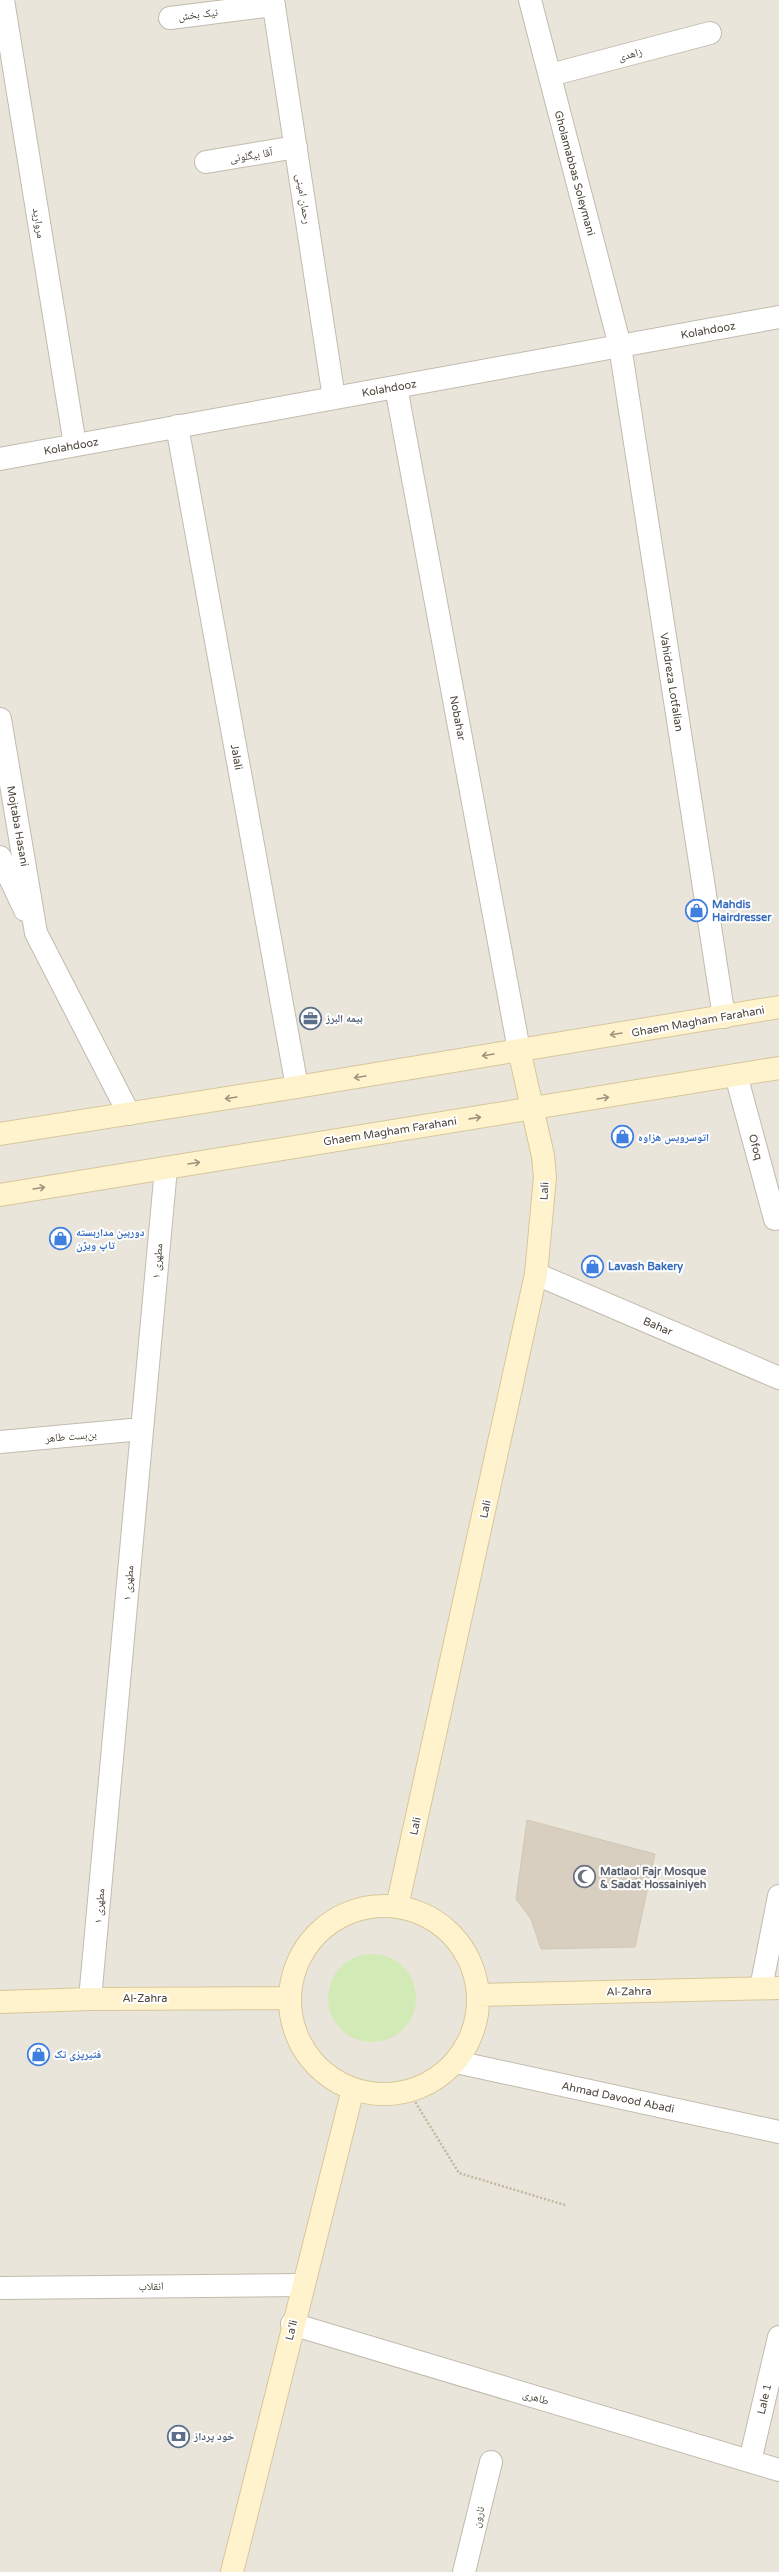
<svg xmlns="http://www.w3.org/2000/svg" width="779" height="2572" font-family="'Varela Round','Noto Naskh Arabic',sans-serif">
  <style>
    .residential { fill: #eae5da }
    .green { fill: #d2eab5 }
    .building { fill: #d8cfc1; stroke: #d3c7b4 }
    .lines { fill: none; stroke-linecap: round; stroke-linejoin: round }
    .street-casing { stroke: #c2bbae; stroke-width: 24 }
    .secondary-casing { stroke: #d6c79b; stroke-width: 24 }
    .path { stroke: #c4b79f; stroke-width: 2.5; stroke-dasharray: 2 2; stroke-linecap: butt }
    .street { stroke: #fff; stroke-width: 22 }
    .secondary { stroke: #fff3cd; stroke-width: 22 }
    .oneway { stroke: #9c937c }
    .labels { text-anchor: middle; stroke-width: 4; stroke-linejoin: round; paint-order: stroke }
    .street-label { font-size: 11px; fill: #4b4439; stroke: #fff }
    .shop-label { font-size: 11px; font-weight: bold; fill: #366cbe; stroke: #fff; text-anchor: start }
    .service-label { font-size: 11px; font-weight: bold; fill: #4e5e75; stroke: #fff; text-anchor: start }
    .worship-label { font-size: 11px; font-weight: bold; fill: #5b616d; stroke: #fff; text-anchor: start }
  </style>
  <rect width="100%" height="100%" fill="#f6f3ec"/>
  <!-- residential -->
  <path class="residential" d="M0 0H779V2572H0Z"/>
  <!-- green -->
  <path class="green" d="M328 1998a44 44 0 1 1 88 0a44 44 0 1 1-88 0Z"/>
  <!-- building -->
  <path class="building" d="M527 1820 655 1854 635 1947 541 1949 531 1919 516 1899Z"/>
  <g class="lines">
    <defs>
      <path id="street" d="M3 0 75 445
        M273 0 334 398
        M530 0 620 346 724 1017
        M170 18 274 5
        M550 75 710 33
        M206 162 296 147
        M396 387 519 1050
        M177 426 297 1087
        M0 459 779 317
        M0 719 36 933 129 1114
        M0 857 25 910
        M736 1075 775 1219
        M536 1274 779 1378
        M0 1442 142 1429
        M761 1988 779 1896
        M90 1999 166 1168
        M456 2062 779 2132
        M0 2288 303 2285
        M292 2324 779 2470
        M750 2461 779 2337
        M464 2572 491 2462"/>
      <path id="secondary" d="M0 1134 297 1087 779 1007
        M0 1195 779 1068
        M290 2000a94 94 0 1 1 188 0a94 94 0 1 1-188 0Z
        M397 1907 536 1274 545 1177 543 1156 519 1050
        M478 1995 779 1988
        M0 2002 90 1999 290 1998
        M232 2572 353 2089"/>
    </defs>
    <!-- street casing -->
    <use href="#street" class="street-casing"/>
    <!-- secondary casing -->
    <use href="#secondary" class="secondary-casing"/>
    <!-- path -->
    <path class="path" d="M409 2092 459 2173 565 2205"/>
    <!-- street -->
    <use href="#street" class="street"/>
    <!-- secondary -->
    <use href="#secondary" class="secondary"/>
  </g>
  <!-- one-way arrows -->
  <defs><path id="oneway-shaft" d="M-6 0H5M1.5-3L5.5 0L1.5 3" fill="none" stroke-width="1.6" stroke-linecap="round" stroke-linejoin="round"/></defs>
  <g class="oneway">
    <use href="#oneway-shaft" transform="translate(616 1034) rotate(171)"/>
    <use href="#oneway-shaft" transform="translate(488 1055) rotate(171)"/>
    <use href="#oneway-shaft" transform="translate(360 1077) rotate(171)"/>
    <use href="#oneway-shaft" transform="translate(231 1098) rotate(171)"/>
    <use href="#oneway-shaft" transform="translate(603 1098) rotate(-9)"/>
    <use href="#oneway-shaft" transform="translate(475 1118) rotate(-8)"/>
    <use href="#oneway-shaft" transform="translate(194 1163) rotate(-9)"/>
    <use href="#oneway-shaft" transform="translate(39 1188) rotate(-9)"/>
  </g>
  <!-- icons -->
  <defs>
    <symbol id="shop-ring" viewBox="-11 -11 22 22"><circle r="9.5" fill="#fff" stroke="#3f7fe0" stroke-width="1.5"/><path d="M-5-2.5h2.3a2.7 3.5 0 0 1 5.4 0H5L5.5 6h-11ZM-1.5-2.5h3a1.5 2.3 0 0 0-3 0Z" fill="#3f7fe0"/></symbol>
    <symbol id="office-ring" viewBox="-11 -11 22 22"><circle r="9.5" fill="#fff" stroke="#5c6f8a" stroke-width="1.5"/><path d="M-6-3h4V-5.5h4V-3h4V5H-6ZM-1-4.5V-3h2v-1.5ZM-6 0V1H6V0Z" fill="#5c6f8a"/></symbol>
    <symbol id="mosque-ring" viewBox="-11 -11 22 22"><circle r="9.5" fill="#fff" stroke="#6b7280" stroke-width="1.5"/><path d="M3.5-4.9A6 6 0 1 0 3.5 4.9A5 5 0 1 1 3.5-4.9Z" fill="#6b7280"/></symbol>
    <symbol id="bank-ring" viewBox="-11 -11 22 22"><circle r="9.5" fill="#fff" stroke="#5c6f8a" stroke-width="1.5"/><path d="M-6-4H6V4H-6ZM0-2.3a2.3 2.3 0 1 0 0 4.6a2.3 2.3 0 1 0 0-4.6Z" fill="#5c6f8a"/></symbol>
  </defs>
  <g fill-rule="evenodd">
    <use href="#shop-ring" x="684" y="898" width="25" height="25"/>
    <use href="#office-ring" x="298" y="1006" width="25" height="25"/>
    <use href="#shop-ring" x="610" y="1124" width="25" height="25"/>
    <use href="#shop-ring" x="48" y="1226" width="25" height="25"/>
    <use href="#shop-ring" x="580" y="1254" width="25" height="25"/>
    <use href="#mosque-ring" x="572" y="1864" width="25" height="25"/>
    <use href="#shop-ring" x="26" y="2042" width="25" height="25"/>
    <use href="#bank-ring" x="166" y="2424" width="25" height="25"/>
  </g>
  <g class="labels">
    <!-- street labels -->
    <g class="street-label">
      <text transform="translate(198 14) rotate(-7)" y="4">نیک بخش</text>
      <text transform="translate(630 54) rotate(-15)" y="4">زاهدی</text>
      <text transform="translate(251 155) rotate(-9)" y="4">آقا بیگلوئی</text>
      <text transform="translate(575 173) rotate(75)" y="4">Gholamabbas Soleymani</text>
      <text transform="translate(304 199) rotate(81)" y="4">رحمان امینی</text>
      <text transform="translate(39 223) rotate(81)" y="4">مروارید</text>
      <text transform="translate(708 330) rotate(-10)" y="4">Kolahdooz</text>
      <text transform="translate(389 388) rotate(-10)" y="4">Kolahdooz</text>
      <text transform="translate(71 446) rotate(-10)" y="4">Kolahdooz</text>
      <text transform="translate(672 682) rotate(81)" y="4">Vahidreza Lotfalian</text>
      <text transform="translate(458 718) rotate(79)" y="4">Nobahar</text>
      <text transform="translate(237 757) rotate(80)" y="4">Jalali</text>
      <text transform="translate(18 826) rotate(80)" y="4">Mojtaba Hasani</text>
      <text transform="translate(698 1021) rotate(-10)" y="4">Ghaem Magham Farahani</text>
      <text transform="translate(390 1131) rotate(-9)" y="4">Ghaem Magham Farahani</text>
      <text transform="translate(756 1147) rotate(75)" y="4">Ofoq</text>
      <text transform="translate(544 1191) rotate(-87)" y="4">Lali</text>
      <text transform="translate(157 1261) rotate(-85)" y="4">مطهری ۱</text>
      <text transform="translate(658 1326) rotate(23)" y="4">Bahar</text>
      <text transform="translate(71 1436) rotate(-5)" y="4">بن‌بست طاهر</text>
      <text transform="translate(485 1509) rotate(-78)" y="4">Lali</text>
      <text transform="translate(128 1583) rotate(-85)" y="4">مطهری ۱</text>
      <text transform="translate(415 1826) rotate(-78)" y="4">Lali</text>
      <text transform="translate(99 1906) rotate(-85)" y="4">مطهری ۱</text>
      <text transform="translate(629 1991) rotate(-1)" y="4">Al-Zahra</text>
      <text x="145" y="2002">Al-Zahra</text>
      <text transform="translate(618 2097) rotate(12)" y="4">Ahmad Davood Abadi</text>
      <text transform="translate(151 2286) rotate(-1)" y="4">انقلاب</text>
      <text transform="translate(291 2330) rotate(-76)" y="4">La'li</text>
      <text transform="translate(536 2397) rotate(17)" y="4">طاهری</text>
      <text transform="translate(764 2399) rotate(-77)" y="4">Lale 1</text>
      <text transform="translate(478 2517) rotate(-76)" y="4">نارون</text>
    </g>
    <!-- shop labels -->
    <g class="shop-label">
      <text x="712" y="908">Mahdis<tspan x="712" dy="13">Hairdresser</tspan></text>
      <text x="638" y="1141">اتوسرویس هزاوه</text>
      <text x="76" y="1236">دوربین مداربسته<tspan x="76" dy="13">تاپ ویژن</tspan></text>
      <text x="608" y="1270">Lavash Bakery</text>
      <text x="54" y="2058">فتیرپزی تک</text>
    </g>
    <!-- service labels -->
    <g class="service-label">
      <text x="326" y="1022">بیمه البرز</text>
      <text x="194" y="2440">خود پرداز</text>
    </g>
    <!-- worship labels -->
    <g class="worship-label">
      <text x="600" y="1875">Matlaol Fajr Mosque<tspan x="600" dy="13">&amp; Sadat Hossainiyeh</tspan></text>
    </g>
  </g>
</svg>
